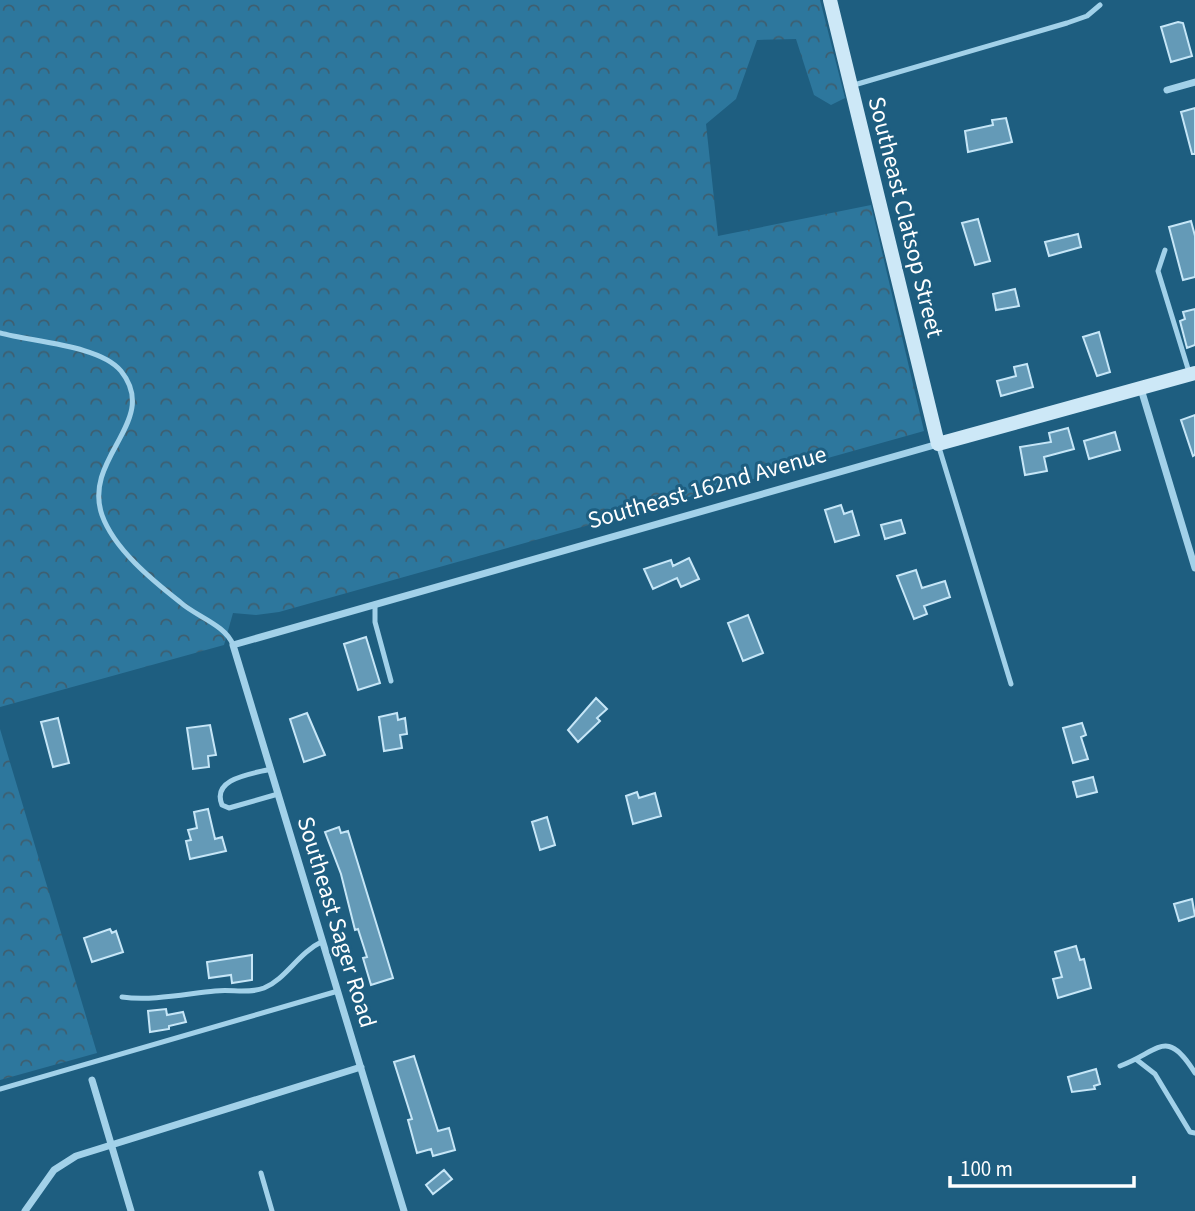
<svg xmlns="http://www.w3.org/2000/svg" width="1195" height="1211" font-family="'Source Sans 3',sans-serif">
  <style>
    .forest { fill: url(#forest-crowns) }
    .building { fill: #649ab7; stroke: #c6e6f7; stroke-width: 2 }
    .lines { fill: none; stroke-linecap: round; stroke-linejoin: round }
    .lane { stroke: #a2d1e9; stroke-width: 5 }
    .street { stroke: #a2d1e9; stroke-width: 7 }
    .secondary { stroke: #cde8f7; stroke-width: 14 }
    .labels { text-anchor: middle; stroke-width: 6; stroke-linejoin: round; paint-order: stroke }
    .street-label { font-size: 24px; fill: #fff; stroke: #1e5e80 }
  </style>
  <defs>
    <pattern id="forest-crowns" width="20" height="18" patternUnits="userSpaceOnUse" patternTransform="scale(1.75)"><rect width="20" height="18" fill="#2d779d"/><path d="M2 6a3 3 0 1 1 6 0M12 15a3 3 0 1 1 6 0" fill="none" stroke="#3e5f70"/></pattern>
  </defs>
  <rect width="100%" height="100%" fill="#1e5e80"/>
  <!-- forest -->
  <path class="forest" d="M0 0H820L845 98 831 105 814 95 796 39 757 40 736 99 706 124 718 236 871 205 924 431 279 612 256 615 233 613 224 645 0 707Z
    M0 729 97 1053 0 1080Z"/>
  <!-- building -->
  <path class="building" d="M1178 22 1183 23 1192 56 1171 62 1161 27Z
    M1195 108V154H1192L1181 112Z
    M1006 118 1012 142 968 152 965 131 993 125 992 120Z
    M978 219 990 261 975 265 962 223Z
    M1191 221 1195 236V277L1183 280 1169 227Z
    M1078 234 1081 247 1049 256 1045 242Z
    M1015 289 1019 306 996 310 993 294Z
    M1195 309V345L1187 348 1180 321 1185 319 1183 312Z
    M1099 332 1110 372 1097 376 1083 337Z
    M1027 364 1033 387 1001 396 997 381 1016 376 1014 367Z
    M1195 415V455L1193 456 1181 420Z
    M1068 428 1074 449 1044 457 1047 471 1025 475 1020 447 1051 442 1049 433Z
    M1115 432 1120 450 1089 459 1084 441Z
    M841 505 844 514 852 511 859 535 835 542 825 510Z
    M901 520 905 533 885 539 881 525Z
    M689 558 699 579 681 587 677 578 653 589 644 569 671 560 673 566Z
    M916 570 922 588 945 581 950 597 924 606 927 614 914 619 897 576Z
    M748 615 763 653 743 661 728 623Z
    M366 637 380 683 358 690 344 644Z
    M596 698 607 709 597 718 600 721 578 742 568 730Z
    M307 713 325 755 304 762 290 719Z
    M397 713 398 720 405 718 407 734 400 735 402 748 384 751 379 717Z
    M58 718 69 763 53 767 41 722Z
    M1082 723 1086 735 1081 737 1088 759 1073 763 1063 728Z
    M210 725 216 755 208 756 209 767 193 769 187 728Z
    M1093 777 1097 792 1077 797 1073 782Z
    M637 792 639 798 655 793 661 816 633 824 626 796Z
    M208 809 215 839 222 837 226 851 190 859 186 841 191 840 188 830 197 828 194 812Z
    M547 817 555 845 540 850 532 822Z
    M339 827 341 833 348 831 393 978 371 985 363 958 367 957 358 929 355 930 341 874 325 832Z
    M1192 899 1195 916 1179 921 1174 904Z
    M110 929 112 933 116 931 123 952 92 962 84 938Z
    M1076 946 1080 960 1084 959 1091 988 1058 998 1053 979 1062 977 1055 952Z
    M252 955V980L232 983 231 975 209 978 207 962Z
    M166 1009 167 1015 183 1012 186 1022 169 1026V1029L150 1032 148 1011Z
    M414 1056 438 1131 449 1128 455 1150 433 1156 431 1149 417 1153 408 1120 412 1119 394 1062Z
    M1096 1069 1100 1084 1094 1086 1095 1089 1072 1092 1068 1077Z
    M444 1170 452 1179 433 1194 426 1185Z"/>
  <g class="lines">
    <!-- lane -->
    <path class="lane" d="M854 85 1067 23 1087 16 1100 5
      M1165 250 1158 271 1189 372
      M0 333C32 342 100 345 121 371 161 421 82 457 102 515 114 549 152 580 180 602 195 616 226 625 233 645
      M938 444 1011 684
      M375 604V622L391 681
      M271 769C252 774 211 778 222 805L229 808 278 794
      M122 997C152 1001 185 994 215 991 232 989 247 994 264 988 286 979 298 953 323 941
      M1137 1060 1155 1074 1190 1132 1195 1133
      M1120 1066C1159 1052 1166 1026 1195 1073
      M0 1089 338 991
      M261 1173 272 1211"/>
    <!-- street -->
    <path class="street" d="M1167 90 1195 82
      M1141 389 1195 568
      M92 1080 131 1211
      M25 1211 54 1170 76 1156 361 1067
      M404 1211 233 645 938 444"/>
    <!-- secondary -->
    <path class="secondary" d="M830 0 938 444 1195 373"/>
  </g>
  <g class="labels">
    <!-- street labels -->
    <g class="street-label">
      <text transform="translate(906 217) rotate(76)" y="8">Southeast Clatsop Street</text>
      <text transform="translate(707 487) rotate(-16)" y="8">Southeast 162nd Avenue</text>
      <text transform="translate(337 922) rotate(73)" y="8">Southeast Sager Road</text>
    </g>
  </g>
  <!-- scale -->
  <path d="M950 1176v10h184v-10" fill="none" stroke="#ffffff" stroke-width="3.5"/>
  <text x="960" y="1176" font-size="21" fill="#ffffff" stroke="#1e5e80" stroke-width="5" paint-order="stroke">100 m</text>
</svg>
